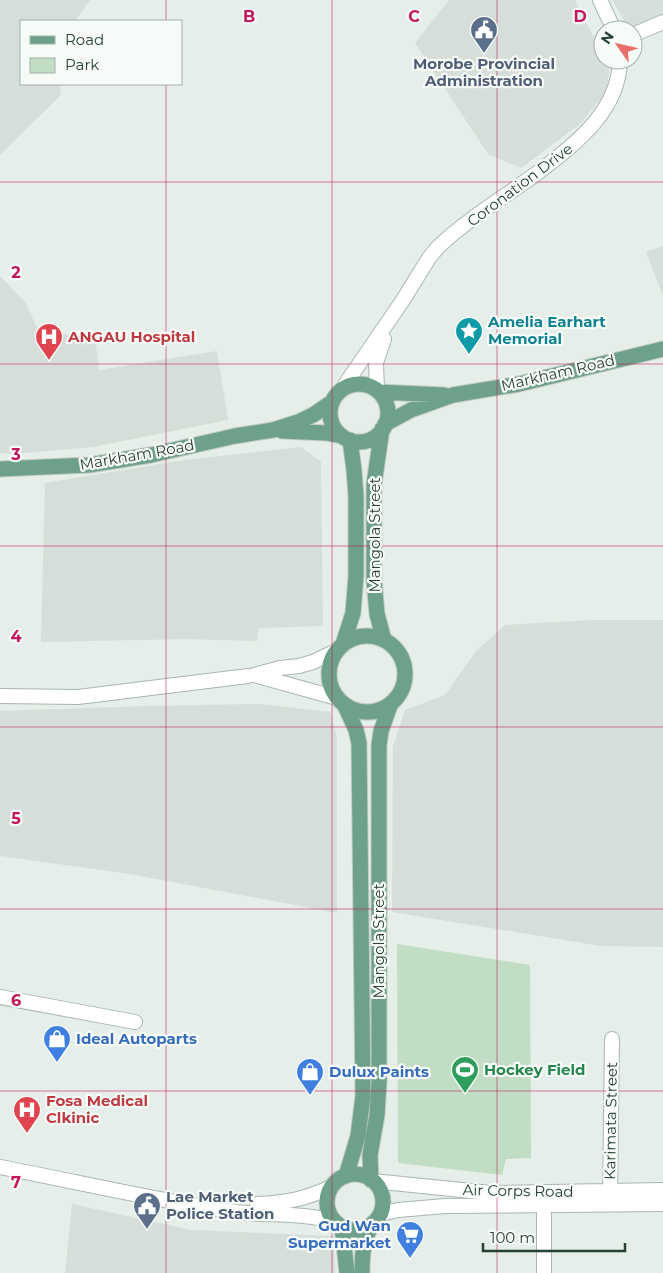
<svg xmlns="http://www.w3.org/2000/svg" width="663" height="1273" font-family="Montserrat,sans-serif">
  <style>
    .built { fill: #d5ded8 }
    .green { fill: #c1ddc3 }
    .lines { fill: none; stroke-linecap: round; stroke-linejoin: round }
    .minor-casing { stroke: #a9b6af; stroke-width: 16 }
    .major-casing { stroke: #c2cac6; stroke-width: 17 }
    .minor { stroke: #fff; stroke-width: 14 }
    .major { stroke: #6ea189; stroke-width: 15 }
    .grid { fill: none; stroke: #c2185b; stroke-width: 1; stroke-opacity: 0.55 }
    .labels { text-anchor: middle; stroke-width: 4.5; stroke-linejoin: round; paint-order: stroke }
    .service-label { font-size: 15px; font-weight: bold; fill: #4e5e75; stroke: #f7fbf8 }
    .street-label { font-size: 15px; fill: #264033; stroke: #f7fbf8 }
    .culture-label { font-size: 15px; font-weight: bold; fill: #0d838f; stroke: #f7fbf8; text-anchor: start }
    .health-label { font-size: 15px; font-weight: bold; fill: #be3a42; stroke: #f7fbf8; text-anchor: start }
    .shop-label { font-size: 15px; font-weight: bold; fill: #366cbe; stroke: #f7fbf8; text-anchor: start }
    .leisure-label { font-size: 15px; font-weight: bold; fill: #27864d; stroke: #f7fbf8; text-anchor: start }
    .grid-label { font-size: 16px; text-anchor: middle; font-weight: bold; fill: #c2185b; stroke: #f7fbf8; stroke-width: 4.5; stroke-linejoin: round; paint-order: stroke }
  </style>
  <rect width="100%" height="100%" fill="#e6eee9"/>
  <!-- built -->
  <path class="built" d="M0 0H90L75 21H21V84H60L61 95 0 155Z
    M449 0H575L603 57V60H605L609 69 607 91 581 123 521 168 488 154 415 43Z
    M613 0H663V16L629 30Z
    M663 246V296L646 252Z
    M0 276 25 302 39 332 95 337 99 370 217 351 228 420 93 447 14 454 0 453Z
    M301 447 321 462 323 626 259 628 257 641 187 639 41 642 45 483 184 460Z
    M593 620H663V947L601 946 392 912 393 747 405 710 445 695 476 651 505 625Z
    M260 704 330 712 337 736V913L130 874 0 856V711L147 706Z
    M72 1204 191 1230 333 1236 335 1273H65Z"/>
  <!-- green -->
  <path class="green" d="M397 944 530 965 531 1158 506 1159 502 1175 398 1163Z"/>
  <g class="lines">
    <defs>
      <path id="minor" d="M600 0 614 30
        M633 35 663 22
        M342 389 403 300 429 258 438 247C469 218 506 196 540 171 576 143 619 111 620 60
        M377 390 376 363 384 339
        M254 675 280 668 299 666 313 662 338 650
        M254 675 337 698
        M0 696 78 697 248 676
        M0 997 135 1022
        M0 1167C79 1182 157 1201 236 1212 270 1216 302 1212 335 1222
        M373 1181 491 1193 663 1190
        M610 1198 612 1039
        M257 1204C286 1203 306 1199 333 1186
        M380 1214 398 1210 445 1206 663 1204
        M544 1273V1196"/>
      <path id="major" d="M330 413a29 29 0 1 1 58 0a29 29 0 1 1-58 0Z
        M379 392 444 395
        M385 424 411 410 453 395 519 384 663 349
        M382 429 374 484V580L377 614 384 640
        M282 431 326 433 342 436
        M0 469 89 465 151 455 235 436 273 430 298 422 313 415 332 402
        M329 674a38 38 0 1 1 76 0a38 38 0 1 1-76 0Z
        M343 644 353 613 356 576V496L354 470 350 440
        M345 706 356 730 359 743 363 1096 358 1136 346 1176
        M327 1202a28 28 0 1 1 56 0a28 28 0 1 1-56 0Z
        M371 1180 370 1155 377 1115 379 1083V745L381 731 391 703
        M342 1227 347 1273
        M362 1273C362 1254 363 1239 374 1222"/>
    </defs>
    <!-- minor casing -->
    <use href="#minor" class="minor-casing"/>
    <!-- major casing -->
    <use href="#major" class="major-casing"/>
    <!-- minor -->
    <use href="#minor" class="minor"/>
    <!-- major -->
    <use href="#major" class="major"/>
  </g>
  <!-- grid -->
  <path class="grid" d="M166 0V21M332 0V1273M497 0V1273M166 84V1273M0 182H663M0 364H663M0 546H663M0 727H663M0 909H663M0 1091H663"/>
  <!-- icons -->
  <defs>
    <symbol id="civic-pin" viewBox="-11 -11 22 30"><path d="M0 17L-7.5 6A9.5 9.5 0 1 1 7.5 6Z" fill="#5c6f8a" stroke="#f7fbf8"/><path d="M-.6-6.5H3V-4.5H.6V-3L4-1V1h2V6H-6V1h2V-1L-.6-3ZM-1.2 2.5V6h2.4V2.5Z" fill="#fff"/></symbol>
    <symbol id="sight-pin" viewBox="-11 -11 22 30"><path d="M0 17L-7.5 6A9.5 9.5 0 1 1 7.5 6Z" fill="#0f9aa8" stroke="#f7fbf8"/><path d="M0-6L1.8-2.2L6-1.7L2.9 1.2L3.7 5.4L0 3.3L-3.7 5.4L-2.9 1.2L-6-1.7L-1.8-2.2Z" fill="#fff"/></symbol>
    <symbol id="hospital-pin" viewBox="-11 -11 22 30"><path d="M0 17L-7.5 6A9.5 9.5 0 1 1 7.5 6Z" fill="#e0444e" stroke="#f7fbf8"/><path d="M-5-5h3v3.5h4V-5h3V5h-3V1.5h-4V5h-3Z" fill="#fff"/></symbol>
    <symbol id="shop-pin" viewBox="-11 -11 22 30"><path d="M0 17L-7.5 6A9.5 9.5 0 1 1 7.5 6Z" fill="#3f7fe0" stroke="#f7fbf8"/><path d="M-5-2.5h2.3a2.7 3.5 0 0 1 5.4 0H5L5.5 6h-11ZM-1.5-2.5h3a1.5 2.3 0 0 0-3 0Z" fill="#fff"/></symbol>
    <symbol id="stadium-pin" viewBox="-11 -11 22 30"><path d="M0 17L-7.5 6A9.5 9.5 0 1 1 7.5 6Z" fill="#2e9e5b" stroke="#f7fbf8"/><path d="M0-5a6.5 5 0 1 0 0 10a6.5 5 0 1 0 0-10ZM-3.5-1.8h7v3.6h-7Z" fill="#fff"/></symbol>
    <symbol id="supermarket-pin" viewBox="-11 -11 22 30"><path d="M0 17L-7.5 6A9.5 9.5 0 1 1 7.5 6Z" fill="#3f7fe0" stroke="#f7fbf8"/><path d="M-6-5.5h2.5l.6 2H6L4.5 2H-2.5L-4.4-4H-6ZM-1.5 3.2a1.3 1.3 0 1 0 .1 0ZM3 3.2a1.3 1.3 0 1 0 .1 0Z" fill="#fff"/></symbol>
  </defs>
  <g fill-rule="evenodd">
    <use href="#civic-pin" x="468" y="14" width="32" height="43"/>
    <use href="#sight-pin" x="453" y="315" width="32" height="43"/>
    <use href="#hospital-pin" x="33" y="321" width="32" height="43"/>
    <use href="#shop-pin" x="41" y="1023" width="32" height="43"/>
    <use href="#stadium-pin" x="449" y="1054" width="32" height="43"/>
    <use href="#shop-pin" x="294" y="1056" width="32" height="43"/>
    <use href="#hospital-pin" x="11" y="1094" width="32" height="43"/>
    <use href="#civic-pin" x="131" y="1190" width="32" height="43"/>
    <use href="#supermarket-pin" x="394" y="1219" width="32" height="43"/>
  </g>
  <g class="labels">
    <!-- service labels -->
    <g class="service-label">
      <text x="484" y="69">Morobe Provincial<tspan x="484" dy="17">Administration</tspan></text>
      <text x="166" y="1202" text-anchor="start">Lae Market<tspan x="166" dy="17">Police Station</tspan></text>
    </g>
    <!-- street labels -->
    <g class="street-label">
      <text transform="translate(520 185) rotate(-37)" y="5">Coronation Drive</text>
      <text transform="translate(558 373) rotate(-13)" y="5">Markham Road</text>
      <text transform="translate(137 455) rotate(-10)" y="5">Markham Road</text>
      <text transform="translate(375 535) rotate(-90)" y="5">Mangola Street</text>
      <text transform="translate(379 941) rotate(-90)" y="5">Mangola Street</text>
      <text transform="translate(611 1121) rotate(-89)" y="5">Karimata Street</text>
      <text transform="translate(518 1191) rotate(1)" y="5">Air Corps Road</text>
    </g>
    <!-- culture labels -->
    <g class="culture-label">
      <text x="488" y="327">Amelia Earhart<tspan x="488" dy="17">Memorial</tspan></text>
    </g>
    <!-- health labels -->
    <g class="health-label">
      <text x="68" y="342">ANGAU Hospital</text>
      <text x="46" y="1106">Fosa Medical<tspan x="46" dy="17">Clkinic</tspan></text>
    </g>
    <!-- shop labels -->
    <g class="shop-label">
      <text x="76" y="1044">Ideal Autoparts</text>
      <text x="329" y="1077">Dulux Paints</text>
      <text x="391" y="1231" text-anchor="end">Gud Wan<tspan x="391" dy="17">Supermarket</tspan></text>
    </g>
    <!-- leisure labels -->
    <g class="leisure-label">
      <text x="484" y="1075">Hockey Field</text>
    </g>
  </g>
  <g class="grid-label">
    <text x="249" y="22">B</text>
    <text x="414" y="22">C</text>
    <text x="580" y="22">D</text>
    <text x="16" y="278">2</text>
    <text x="16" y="460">3</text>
    <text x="16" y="642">4</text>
    <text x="16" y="824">5</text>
    <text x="16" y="1006">6</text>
    <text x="16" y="1188">7</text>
  </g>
  <!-- legend -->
  <rect x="20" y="20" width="162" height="65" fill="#f7fbf8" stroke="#a3b0a9"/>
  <rect x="30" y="36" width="25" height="8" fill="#6ea189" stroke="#a3b0a9"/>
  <text x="65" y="45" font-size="15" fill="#264033">Road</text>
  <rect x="30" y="58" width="25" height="15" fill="#c1ddc3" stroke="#a3b0a9"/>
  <text x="65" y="70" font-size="15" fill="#264033">Park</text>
  <!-- north arrow -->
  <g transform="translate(618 45) rotate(304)"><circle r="24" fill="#f7fbf8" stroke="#a3b0a9"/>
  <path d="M0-4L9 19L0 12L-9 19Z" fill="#e96e6a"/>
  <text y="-8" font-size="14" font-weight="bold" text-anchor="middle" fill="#264033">N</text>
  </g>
  <!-- scale -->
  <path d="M483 1243v8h142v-8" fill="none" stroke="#264033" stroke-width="2.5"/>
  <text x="490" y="1243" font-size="15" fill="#264033" stroke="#f7fbf8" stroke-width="4" paint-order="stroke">100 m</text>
</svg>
